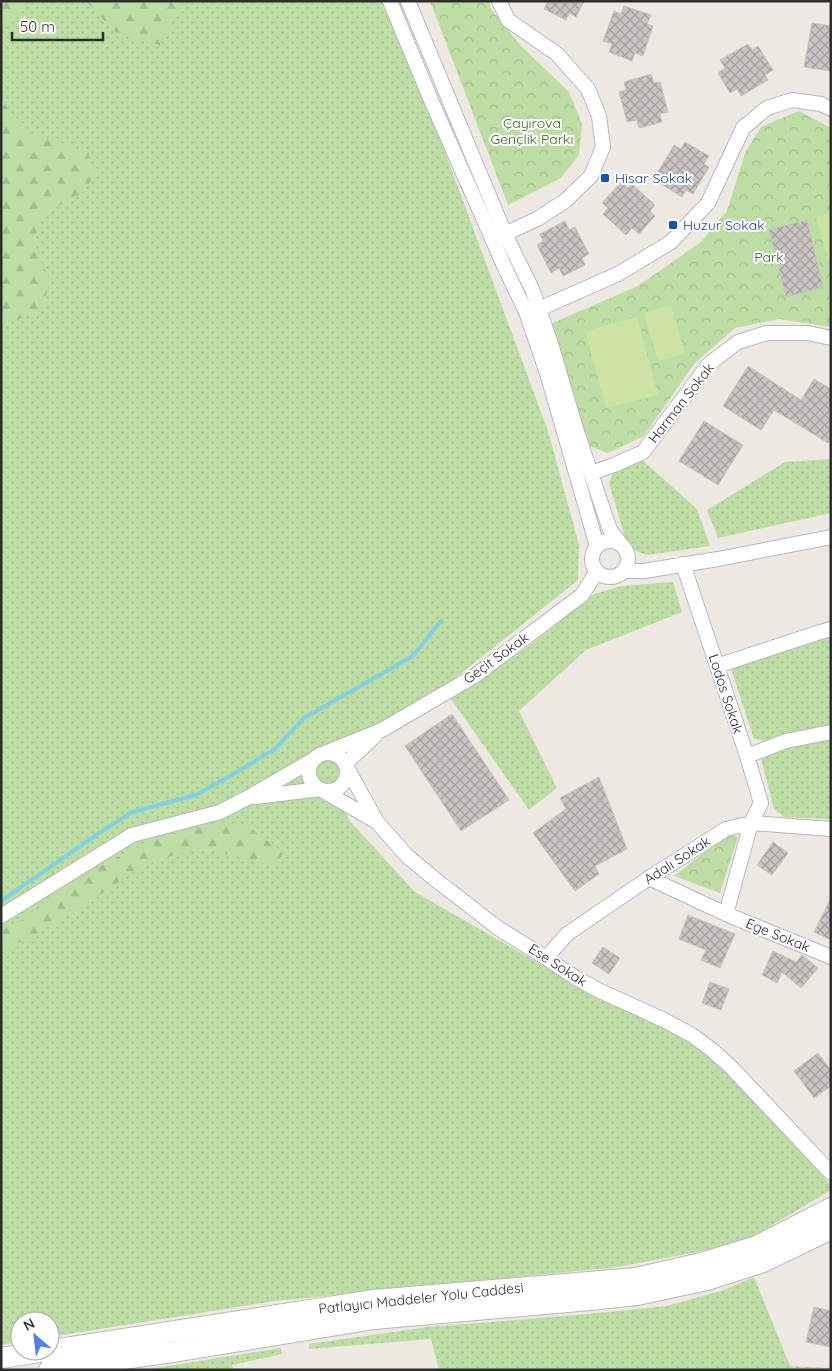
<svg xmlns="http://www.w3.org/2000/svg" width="832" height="1371" font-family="Quicksand,sans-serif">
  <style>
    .grass { fill: url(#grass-dots) }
    .forest { fill: url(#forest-firs) }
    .park { fill: url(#park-crowns) }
    .pitch { fill: #cde3a3 }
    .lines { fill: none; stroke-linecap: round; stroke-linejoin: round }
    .stream { stroke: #82d1e2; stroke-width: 4 }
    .building { fill: url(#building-cross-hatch); stroke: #c9c3bc }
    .minor-casing { stroke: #b5b8c0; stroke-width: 16 }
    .secondary-casing { stroke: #b5b8c0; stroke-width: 22 }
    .minor { stroke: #fff; stroke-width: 14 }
    .secondary { stroke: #fff; stroke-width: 20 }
    .transit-dot { fill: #1a4fb4; stroke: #fff; stroke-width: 2 }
    .labels { text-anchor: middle; stroke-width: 4; stroke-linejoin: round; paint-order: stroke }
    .park-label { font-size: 14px; fill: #376424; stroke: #fff }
    .transit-label { font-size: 14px; fill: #164399; stroke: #fff; text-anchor: start }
    .street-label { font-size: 14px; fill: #2e2e2e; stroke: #fff }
  </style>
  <defs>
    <pattern id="grass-dots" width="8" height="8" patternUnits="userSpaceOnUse" patternTransform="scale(1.25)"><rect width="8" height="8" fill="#bddda5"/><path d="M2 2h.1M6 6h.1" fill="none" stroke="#a3be8e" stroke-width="1.8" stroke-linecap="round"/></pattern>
    <pattern id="forest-firs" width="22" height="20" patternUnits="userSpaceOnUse" patternTransform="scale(1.25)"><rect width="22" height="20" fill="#bddda5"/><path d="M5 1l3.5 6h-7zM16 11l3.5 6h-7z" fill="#a3be8e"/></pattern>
    <pattern id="park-crowns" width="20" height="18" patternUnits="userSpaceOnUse" patternTransform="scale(1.25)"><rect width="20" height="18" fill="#bddda5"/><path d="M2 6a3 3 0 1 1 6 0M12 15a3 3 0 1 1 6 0" fill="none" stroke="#a3be8e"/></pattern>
    <pattern id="building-cross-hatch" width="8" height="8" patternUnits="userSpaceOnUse" patternTransform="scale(1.25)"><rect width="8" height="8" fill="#c9c4c1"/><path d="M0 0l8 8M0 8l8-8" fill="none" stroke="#a4a09d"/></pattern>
  </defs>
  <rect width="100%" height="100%" fill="#ede8e2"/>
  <!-- grass -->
  <path class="grass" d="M1 1H401L408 52 548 431 579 545 578 580 444 687 349 747 341 765 348 819 415 892 542 965 683 1033 745 1084 831 1186V1190L752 1237 707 1250 618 1267 274 1301 50 1337V1321H20V1342L1 1345Z
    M641 459 697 509 710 546 647 555 636 551 626 541 609 483 612 475 618 470Z
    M831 459V513L718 538 707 510 785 462Z
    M673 582 682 612 586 650 519 711 557 788 529 810 451 699 529 646 594 594 622 586Z
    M831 635V725L786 735 764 741 754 739 731 669 735 665Z
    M831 737V819L784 817 774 809 761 758 789 745Z
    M754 1277 790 1366 829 1368 827 1370H439L431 1339 309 1349V1344L428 1327 577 1315 667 1306 724 1290Z
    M281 1348 282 1354 232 1365 234 1370H143Z"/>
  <!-- forest -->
  <path class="forest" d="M1 1H32L1 26Z
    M86 1H182L160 45 115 32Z
    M1 98 23 131 88 152 95 175 83 192 45 214 33 240 50 282 41 311 1 326Z
    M222 822 249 827 284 853 274 865 200 848 147 863 65 918 1 952V930L22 920 78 877 161 836Z"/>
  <!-- park -->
  <path class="park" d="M430 1H490V8L521 46 569 92 582 124 579 155 561 178 508 205Z
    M799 111 831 128V327L779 319 735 328 694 364 644 436 608 453 589 446 550 324 638 286 701 242 727 211 745 153 761 127Z
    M728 834 738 837 720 893 674 876Z"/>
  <!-- pitch -->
  <path class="pitch" d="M831 213V268L816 217Z
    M671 305 685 354 658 361 644 313Z
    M637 317 658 395 606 408 585 331Z"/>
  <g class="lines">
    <!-- stream -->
    <path class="stream" d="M1 901 102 831 132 812 196 795 230 776 275 749 304 718 413 656 441 621"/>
  </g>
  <!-- building -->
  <path class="building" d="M548 1H584L576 17 569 13 566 20 544 9Z
    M624 6 651 15 647 24 653 26 643 56 635 53 632 61 609 52 612 44 603 41 614 11 621 14Z
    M812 23 831 26V71L804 67Z
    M748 44 752 50 758 46 773 70 765 75 768 80 741 96 737 89 730 93 718 73 725 68 720 60Z
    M651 74 654 83 660 82 668 112 660 114 662 122 639 128 637 120 627 122 619 92 626 90 624 82Z
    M685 142 709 156 704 164 709 167 693 194 686 190 682 197 661 184 666 177 658 172 674 145 681 149Z
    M621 182 628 188 632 184 655 205 650 211 655 216 639 234 632 228 626 235 603 214 608 208 602 203Z
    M807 220 823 287 786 297 769 230Z
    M565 221 569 230 575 227 589 254 582 258 585 265 563 276 559 268 551 273 537 245 543 241 540 234Z
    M748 366 801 400 814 379 831 389V438L828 443 774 410 761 430 723 406Z
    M704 421 743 445 718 485 679 461Z
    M452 714 509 800 461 831 405 746Z
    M599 777 627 849 595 866 599 874 575 891 533 833 566 809 560 798Z
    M773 842 788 853 772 875 757 865Z
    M831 898V940L814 932Z
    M688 915 735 934 720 968 701 960 706 950 679 939Z
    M603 947 620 958 609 974 592 963Z
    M773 951 796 962 802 955 818 968 801 988 782 972 777 983 762 975Z
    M710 982 729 989 721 1010 702 1003Z
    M818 1053 831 1070V1086L814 1098 794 1071Z
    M814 1307 831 1311V1347L806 1342Z"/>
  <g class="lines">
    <defs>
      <path id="minor" d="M390 1 431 100 505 268 526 312 547 373 597 546
        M408 1 505 234 532 289 551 344 577 432 610 530 620 543
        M499 239 505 234 537 219 565 201 591 176 603 147 599 116 588 89 557 54 508 20 499 1
        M530 311 539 309 618 274 671 242 708 203 743 128 767 108 792 100 821 104 831 109
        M591 473 614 465 643 452 709 364 738 342 767 333H808L831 338
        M592 559a18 18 0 1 1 36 0a18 18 0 1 1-36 0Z
        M683 564 747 756 761 803 751 823 726 914
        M623 571H644L718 559 831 537
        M717 666 817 633 831 629
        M325 753 382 730 476 675 582 595 597 571
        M309 772a19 19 0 1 1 38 0a19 19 0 1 1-38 0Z
        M747 756 786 741 831 732
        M345 764 377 822 407 856 436 880 498 928 546 958 576 978 600 991 664 1020 692 1035 712 1050 730 1066 831 1173
        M345 764 375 736
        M255 797 320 789 377 822
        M649 878 726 914 831 957
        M1 916 132 835 220 812 249 797 316 758
        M546 958 567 934 649 878 726 829 751 823 831 829"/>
      <path id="secondary" d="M1 1358 374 1300 636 1278 701 1263 757 1246 831 1208
        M49 1370 172 1352 374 1319 590 1300 637 1295 707 1280 763 1262 831 1229"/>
    </defs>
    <!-- minor casing -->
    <use href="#minor" class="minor-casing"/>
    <!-- secondary casing -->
    <use href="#secondary" class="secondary-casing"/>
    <!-- minor -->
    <use href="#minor" class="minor"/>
    <!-- secondary -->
    <use href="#secondary" class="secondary"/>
  </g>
  <!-- markers -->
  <g class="transit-dot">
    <rect x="600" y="173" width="10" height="10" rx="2.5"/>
    <rect x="668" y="220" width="10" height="10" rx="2.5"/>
  </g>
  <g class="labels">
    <!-- park labels -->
    <g class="park-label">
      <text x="532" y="128">Çayırova<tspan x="532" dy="16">Gençlik Parkı</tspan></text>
      <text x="769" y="262">Park</text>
    </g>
    <!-- transit labels -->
    <g class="transit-label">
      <text x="615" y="183">Hisar Sokak</text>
      <text x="683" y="230">Huzur Sokak</text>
    </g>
    <!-- street labels -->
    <g class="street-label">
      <text transform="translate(681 403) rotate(-52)" y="5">Harman Sokak</text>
      <text transform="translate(496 658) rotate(-36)" y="5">Geçit Sokak</text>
      <text transform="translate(726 694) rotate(72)" y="5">Lodos Sokak</text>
      <text transform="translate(677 860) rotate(-33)" y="5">Adalı Sokak</text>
      <text transform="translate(778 935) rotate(22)" y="5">Ege Sokak</text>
      <text transform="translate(558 965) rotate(33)" y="5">Ese Sokak</text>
      <text transform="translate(421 1298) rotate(-6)" y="5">Patlayıcı Maddeler Yolu Caddesi</text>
    </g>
  </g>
  <!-- border -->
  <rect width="832" height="1371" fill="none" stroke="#2e2e2e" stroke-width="5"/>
  <!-- north arrow -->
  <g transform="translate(35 1336) rotate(332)"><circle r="24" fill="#ffffff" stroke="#ababab"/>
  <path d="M0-4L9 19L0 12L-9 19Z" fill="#567de7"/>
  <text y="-8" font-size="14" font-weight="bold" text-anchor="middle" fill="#2e2e2e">N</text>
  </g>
  <!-- scale -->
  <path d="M12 32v8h91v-8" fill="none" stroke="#2e2e2e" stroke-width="2.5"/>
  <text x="20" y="32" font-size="15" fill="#2e2e2e" stroke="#ffffff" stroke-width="4" paint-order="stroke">50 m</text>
</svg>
